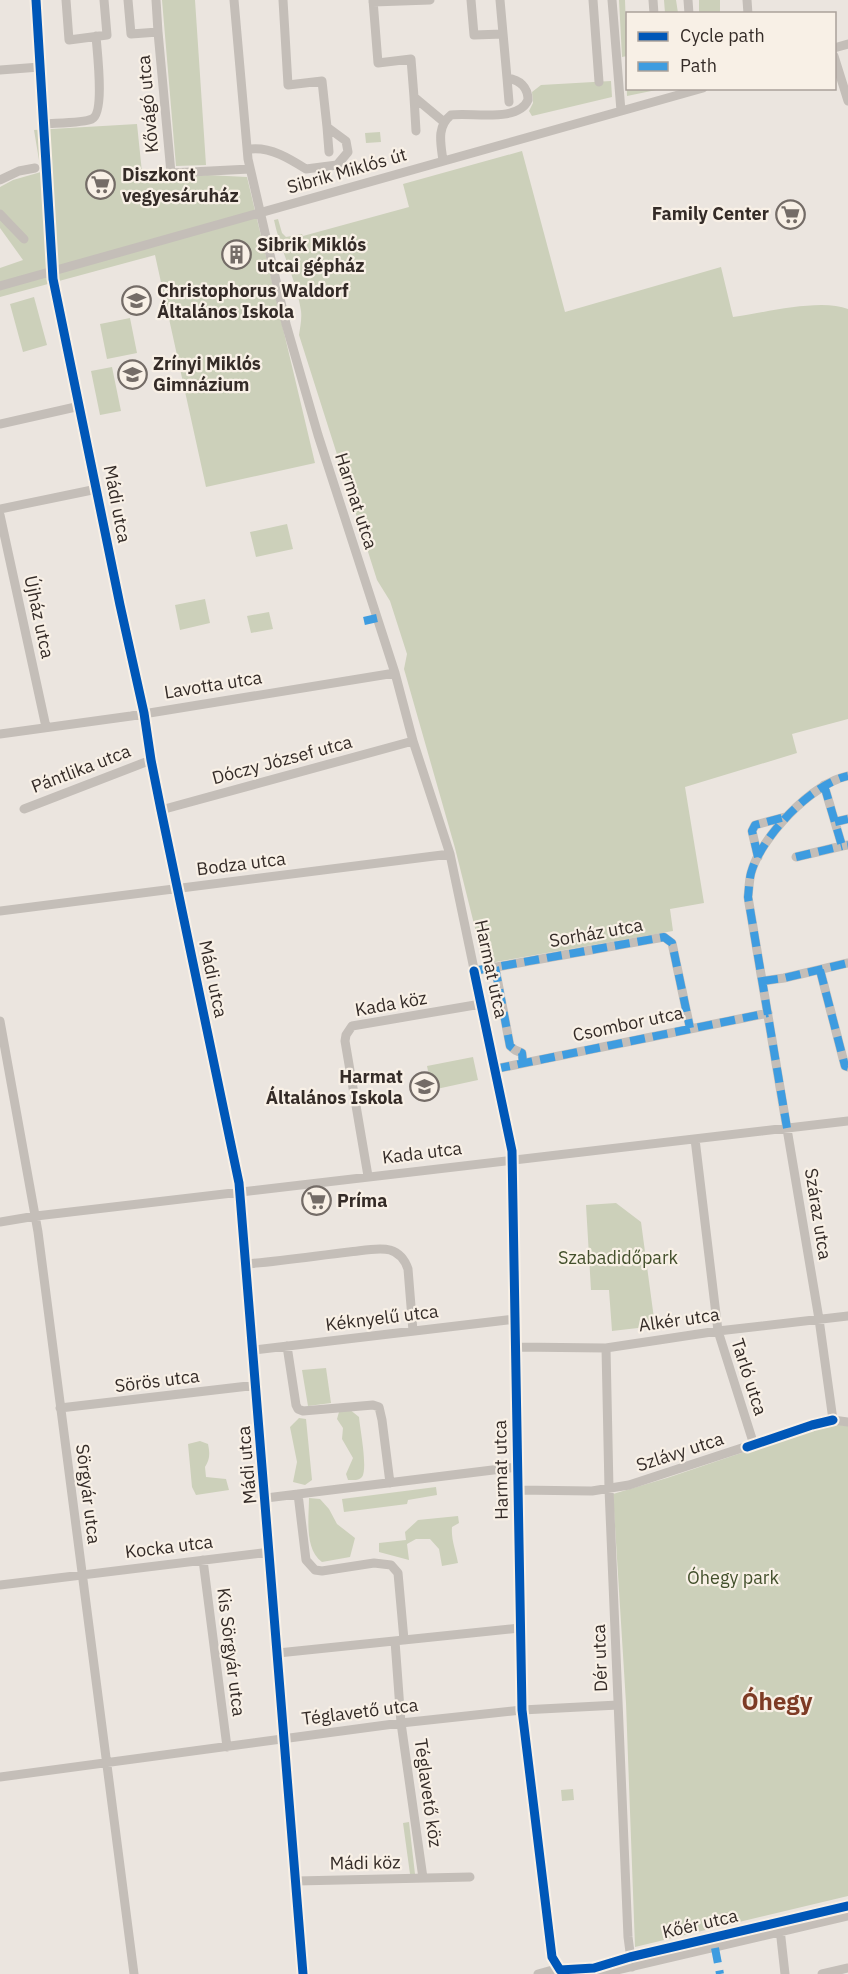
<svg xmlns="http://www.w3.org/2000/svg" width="848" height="1974" font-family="'IBM Plex Sans',sans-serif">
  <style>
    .green { fill: #ccd0ba }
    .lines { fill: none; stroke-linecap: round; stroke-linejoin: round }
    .minor { stroke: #c4beb8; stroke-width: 9 }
    .quiet { stroke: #3e9ce0; stroke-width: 8; stroke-dasharray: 15 8; stroke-linecap: butt }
    .cycleway-casing { stroke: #f8f0e6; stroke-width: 13 }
    .cycleway { stroke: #0057b8; stroke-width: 9 }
    .labels { text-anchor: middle; stroke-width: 4.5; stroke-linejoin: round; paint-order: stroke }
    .street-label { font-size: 18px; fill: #342b27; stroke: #f8f0e6 }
    .poi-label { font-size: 18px; font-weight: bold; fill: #342b27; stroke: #f8f0e6; text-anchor: start }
    .park-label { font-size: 18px; fill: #43502c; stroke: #f8f0e6 }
    .district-label { font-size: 24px; font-weight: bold; fill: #7e3b25; stroke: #f8f0e6 }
  </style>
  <rect width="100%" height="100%" fill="#ebe5df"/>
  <!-- green -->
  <path class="green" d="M162 0H195L206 165 176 166Z
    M619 0H625L627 56 622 57Z
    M664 0H676L678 13H665Z
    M699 0H720V13H699Z
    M626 69H627L628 88 661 89 627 96Z
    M611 81 612 97 532 116 529 111 533 103 532 92 541 85Z
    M137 124 143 182 207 175 247 177 315 463 206 487 155 255 0 297V268L23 260 0 228V187L13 180 41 172 34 130Z
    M380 132 381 142 366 143 365 133Z
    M522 151 565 312 721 267 733 317C764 313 820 298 848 309V719L792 734 797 753 685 787 704 903 670 909 673 931 484 964 455 848 404 669 407 654 390 601 377 580 299 335C300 328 302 319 301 311 296 278 280 250 274 220L278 219 282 233 286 237 302 234 303 236 409 207 403 184Z
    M34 297 47 345 23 352 10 304Z
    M130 318 137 353 107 359 100 324Z
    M112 367 121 411 100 415 91 371Z
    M287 524 293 549 256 557 250 532Z
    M205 599 210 623 180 630 175 605Z
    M269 612 273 629 251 633 247 616Z
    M473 1057 478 1080 432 1090 427 1066Z
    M616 1203 641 1222 655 1326 612 1331 609 1290H591L586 1205Z
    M326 1368 331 1403 308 1406 302 1370Z
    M349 1409 359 1417C360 1429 368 1468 362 1477 359 1481 353 1480 348 1480L346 1474 353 1458 342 1439 343 1428 337 1419 339 1412Z
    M299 1418 306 1419 312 1480 305 1485 293 1482 297 1462 290 1427Z
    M834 1424 848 1426V1896L635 1947 626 1703 613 1494 667 1478 812 1429Z
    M200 1441 208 1444C210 1454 210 1459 205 1467L206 1477 226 1479 229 1490 196 1495 192 1487 188 1444Z
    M436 1487 437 1495 408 1500 407 1504 344 1512 342 1499Z
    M309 1498 320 1499 329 1509 337 1524 355 1538 350 1557 322 1562C304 1549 309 1518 309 1498Z
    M458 1516 459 1523 452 1527C451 1540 456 1551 458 1563L442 1566 439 1549 430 1539H416L407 1544 409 1560 379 1552V1543L406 1540 405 1532 418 1520Z
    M573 1789 574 1800 562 1801 561 1790Z
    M409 1822 415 1874H410L403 1823Z"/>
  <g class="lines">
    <!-- minor -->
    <path class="minor" d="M36 0 53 279 120 605 144 713 151 760 161 810 239 1183 303 1974
      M66 0 69 40 107 35 104 0
      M128 0 131 34 158 32 171 173 250 169
      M156 0 158 32
      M234 0 248 159 286 324 318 435 395 673 413 741 450 854 512 1151 522 1710 552 1957 556 1965 566 1974
      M373 0 378 63 411 59 414 97 444 122
      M471 0 474 35 503 34
      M593 0 599 82
      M612 0 621 111
      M653 0 654 14
      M688 0 689 14
      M747 0 748 14
      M373 2 430 0
      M834 48 848 44
      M834 56 848 101
      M0 70 40 67
      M507 78 509 102
      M414 97 416 131
      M44 124C55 123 84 123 92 119 105 113 97 51 96 36
      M327 127 329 152
      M251 149C271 147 290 159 306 169L337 165 348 152 346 141 327 127 322 81 288 85 283 0
      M443 161C441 144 436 127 451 115 472 112 518 123 528 100 528 87 520 80 507 78L500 0
      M146 176 171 173
      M0 180 19 171 35 168
      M0 214 24 239
      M0 286 703 88
      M0 424 80 406
      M0 509 97 489
      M0 515 46 727
      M0 734 131 716 395 673
      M824 785 842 846 848 845
      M24 809 151 760
      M161 810 413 741
      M835 822 848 819
      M758 857 752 831 755 825 785 817
      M796 857 842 846
      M0 911 450 854
      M495 967 510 1046 515 1050 522 1053 523 1063
      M820 970 845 1066 848 1067
      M474 971 664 937 672 943 690 1028
      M763 981 784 978 848 963
      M0 1021 38 1232 134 1974
      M495 1069 768 1013
      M695 1139 718 1331 754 1445
      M368 1176 345 1041 346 1035 352 1026 481 1004
      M0 1222 36 1216 848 1121
      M247 1264C281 1261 315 1256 349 1252 361 1251 378 1247 390 1250 400 1253 405 1260 408 1269L413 1331
      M287 1346 296 1405 298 1409 303 1411 373 1405 379 1407 382 1420 390 1483
      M515 1347 606 1348 718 1331 848 1316
      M606 1348 609 1489 628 1937 632 1967
      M254 1350 515 1319
      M60 1408 257 1385
      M833 1420 819 1319 748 897C749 889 749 881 751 873 761 837 811 784 848 776
      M517 1490 592 1491 629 1485 812 1425 833 1420 848 1422
      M298 1494 306 1560 315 1570 322 1571 374 1563 391 1565 398 1573 404 1640
      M266 1498 517 1467
      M203 1560 227 1747
      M0 1585 270 1552
      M395 1641 401 1723 423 1878
      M278 1653 520 1628
      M0 1777 401 1723 522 1710 618 1705
      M297 1881 470 1877
      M780 1929 785 1974
      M538 1974 556 1969 594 1968 630 1957 848 1906
      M600 1974 848 1916
      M822 1974 848 1968"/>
    <!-- quiet -->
    <path class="quiet" d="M364 621 377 618
      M824 785 842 846 848 845
      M835 822 848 819
      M758 857 752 831 755 825 785 817
      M796 857 842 846
      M495 967 510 1046 515 1050 522 1053 523 1063
      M479 970 664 937 672 943 690 1028
      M820 970 845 1066 848 1067
      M763 981 784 978 848 963
      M495 1069 768 1013
      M787 1128 748 897C749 889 749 881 751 873 761 837 811 784 848 776
      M715 1948 720 1974"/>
    <defs>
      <path id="cycleway" d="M36 0 53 279 120 605 144 713 151 760 161 810 239 1183 303 1974
        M474 971 512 1151 522 1710 552 1957 560 1970 594 1968 630 1957 848 1906
        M747 1447 812 1425 833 1420"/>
    </defs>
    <!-- cycleway casing -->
    <use href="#cycleway" class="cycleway-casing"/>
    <!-- cycleway -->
    <use href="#cycleway" class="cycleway"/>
  </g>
  <!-- icons -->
  <defs>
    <symbol id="supermarket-ring" viewBox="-11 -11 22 22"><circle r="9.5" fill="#f8f0e6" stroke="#746c67" stroke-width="1.5"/><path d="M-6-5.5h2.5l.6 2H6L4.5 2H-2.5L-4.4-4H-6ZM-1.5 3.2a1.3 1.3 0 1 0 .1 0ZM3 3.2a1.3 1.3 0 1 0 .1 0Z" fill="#746c67"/></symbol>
    <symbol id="building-ring" viewBox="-11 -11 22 22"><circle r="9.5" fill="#f8f0e6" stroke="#746c67" stroke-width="1.5"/><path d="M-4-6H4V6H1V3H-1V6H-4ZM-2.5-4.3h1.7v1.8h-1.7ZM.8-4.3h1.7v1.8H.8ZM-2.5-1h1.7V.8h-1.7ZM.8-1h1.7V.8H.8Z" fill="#746c67"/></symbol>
    <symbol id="school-ring" viewBox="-11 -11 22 22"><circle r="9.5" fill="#f8f0e6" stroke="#746c67" stroke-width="1.5"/><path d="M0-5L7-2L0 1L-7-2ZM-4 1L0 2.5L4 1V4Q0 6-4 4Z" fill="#746c67"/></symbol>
  </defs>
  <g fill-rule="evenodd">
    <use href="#supermarket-ring" x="84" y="168" width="33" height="33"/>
    <use href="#supermarket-ring" x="774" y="198" width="33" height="33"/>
    <use href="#building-ring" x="220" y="238" width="33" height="33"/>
    <use href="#school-ring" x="120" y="284" width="33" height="33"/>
    <use href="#school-ring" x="116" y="358" width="33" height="33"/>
    <use href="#school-ring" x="408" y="1070" width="33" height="33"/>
    <use href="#supermarket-ring" x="300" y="1184" width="33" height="33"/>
  </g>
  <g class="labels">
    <!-- street labels -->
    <g class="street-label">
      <text transform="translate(148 104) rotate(-95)" y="6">Kővágó utca</text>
      <text transform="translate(347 171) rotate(-16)" y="6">Sibrik Miklós út</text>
      <text transform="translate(356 501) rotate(72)" y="6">Harmat utca</text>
      <text transform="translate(117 504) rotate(79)" y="6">Mádi utca</text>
      <text transform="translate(39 617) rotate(78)" y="6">Újház utca</text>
      <text transform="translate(213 685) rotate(-9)" y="6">Lavotta utca</text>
      <text transform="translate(282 760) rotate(-15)" y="6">Dóczy József utca</text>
      <text transform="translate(81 769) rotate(-21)" y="6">Pántlika utca</text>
      <text transform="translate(241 864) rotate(-7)" y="6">Bodza utca</text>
      <text transform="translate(596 933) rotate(-10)" y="6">Sorház utca</text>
      <text transform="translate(491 969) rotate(78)" y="6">Harmat utca</text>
      <text transform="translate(213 979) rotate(78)" y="6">Mádi utca</text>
      <text transform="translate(391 1004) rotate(-10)" y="6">Kada köz</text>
      <text transform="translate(628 1024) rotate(-12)" y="6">Csombor utca</text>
      <text transform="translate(422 1153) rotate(-7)" y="6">Kada utca</text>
      <text transform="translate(818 1214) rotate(81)" y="6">Száraz utca</text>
      <text transform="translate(382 1318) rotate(-7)" y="6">Kéknyelű utca</text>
      <text transform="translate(679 1320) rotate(-8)" y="6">Alkér utca</text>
      <text transform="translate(749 1377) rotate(72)" y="6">Tarló utca</text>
      <text transform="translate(157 1381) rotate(-7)" y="6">Sörös utca</text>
      <text transform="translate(680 1452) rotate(-18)" y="6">Szlávy utca</text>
      <text transform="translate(247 1465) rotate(-95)" y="6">Mádi utca</text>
      <text transform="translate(501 1470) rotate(-91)" y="6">Harmat utca</text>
      <text transform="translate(88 1494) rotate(83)" y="6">Sörgyár utca</text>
      <text transform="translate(169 1547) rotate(-7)" y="6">Kocka utca</text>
      <text transform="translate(231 1652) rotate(83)" y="6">Kis Sörgyár utca</text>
      <text transform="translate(600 1658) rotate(-92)" y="6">Dér utca</text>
      <text transform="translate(360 1712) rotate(-7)" y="6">Téglavető utca</text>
      <text transform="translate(428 1793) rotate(82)" y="6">Téglavető köz</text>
      <text transform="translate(365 1863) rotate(-1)" y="6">Mádi köz</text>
      <text transform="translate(700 1924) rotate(-13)" y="6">Kőér utca</text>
    </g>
    <!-- poi labels -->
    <g class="poi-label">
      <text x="122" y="181">Diszkont<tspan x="122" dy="21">vegyesáruház</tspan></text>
      <text x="769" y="220" text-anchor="end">Family Center</text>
      <text x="257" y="251">Sibrik Miklós<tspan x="257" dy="21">utcai gépház</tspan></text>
      <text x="157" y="297">Christophorus Waldorf<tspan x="157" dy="21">Általános Iskola</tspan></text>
      <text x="153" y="370">Zrínyi Miklós<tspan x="153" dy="21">Gimnázium</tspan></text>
      <text x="403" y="1083" text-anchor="end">Harmat<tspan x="403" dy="21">Általános Iskola</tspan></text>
      <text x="337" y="1207">Príma</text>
    </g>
    <!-- park labels -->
    <g class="park-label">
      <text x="618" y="1264">Szabadidőpark</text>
      <text x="733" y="1584">Óhegy park</text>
    </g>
    <!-- district labels -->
    <g class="district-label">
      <text x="777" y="1710">Óhegy</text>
    </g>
  </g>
  <!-- legend -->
  <rect x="626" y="12" width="210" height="78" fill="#f8f0e6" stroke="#aaa19a" stroke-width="1.5"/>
  <rect x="638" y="32" width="30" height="9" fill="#0057b8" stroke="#aaa19a" stroke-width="1.5"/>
  <text x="680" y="42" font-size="18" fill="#342b27">Cycle path</text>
  <rect x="638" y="62" width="30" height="9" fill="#3e9ce0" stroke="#aaa19a" stroke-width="1.5"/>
  <text x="680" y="72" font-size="18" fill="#342b27">Path</text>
</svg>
